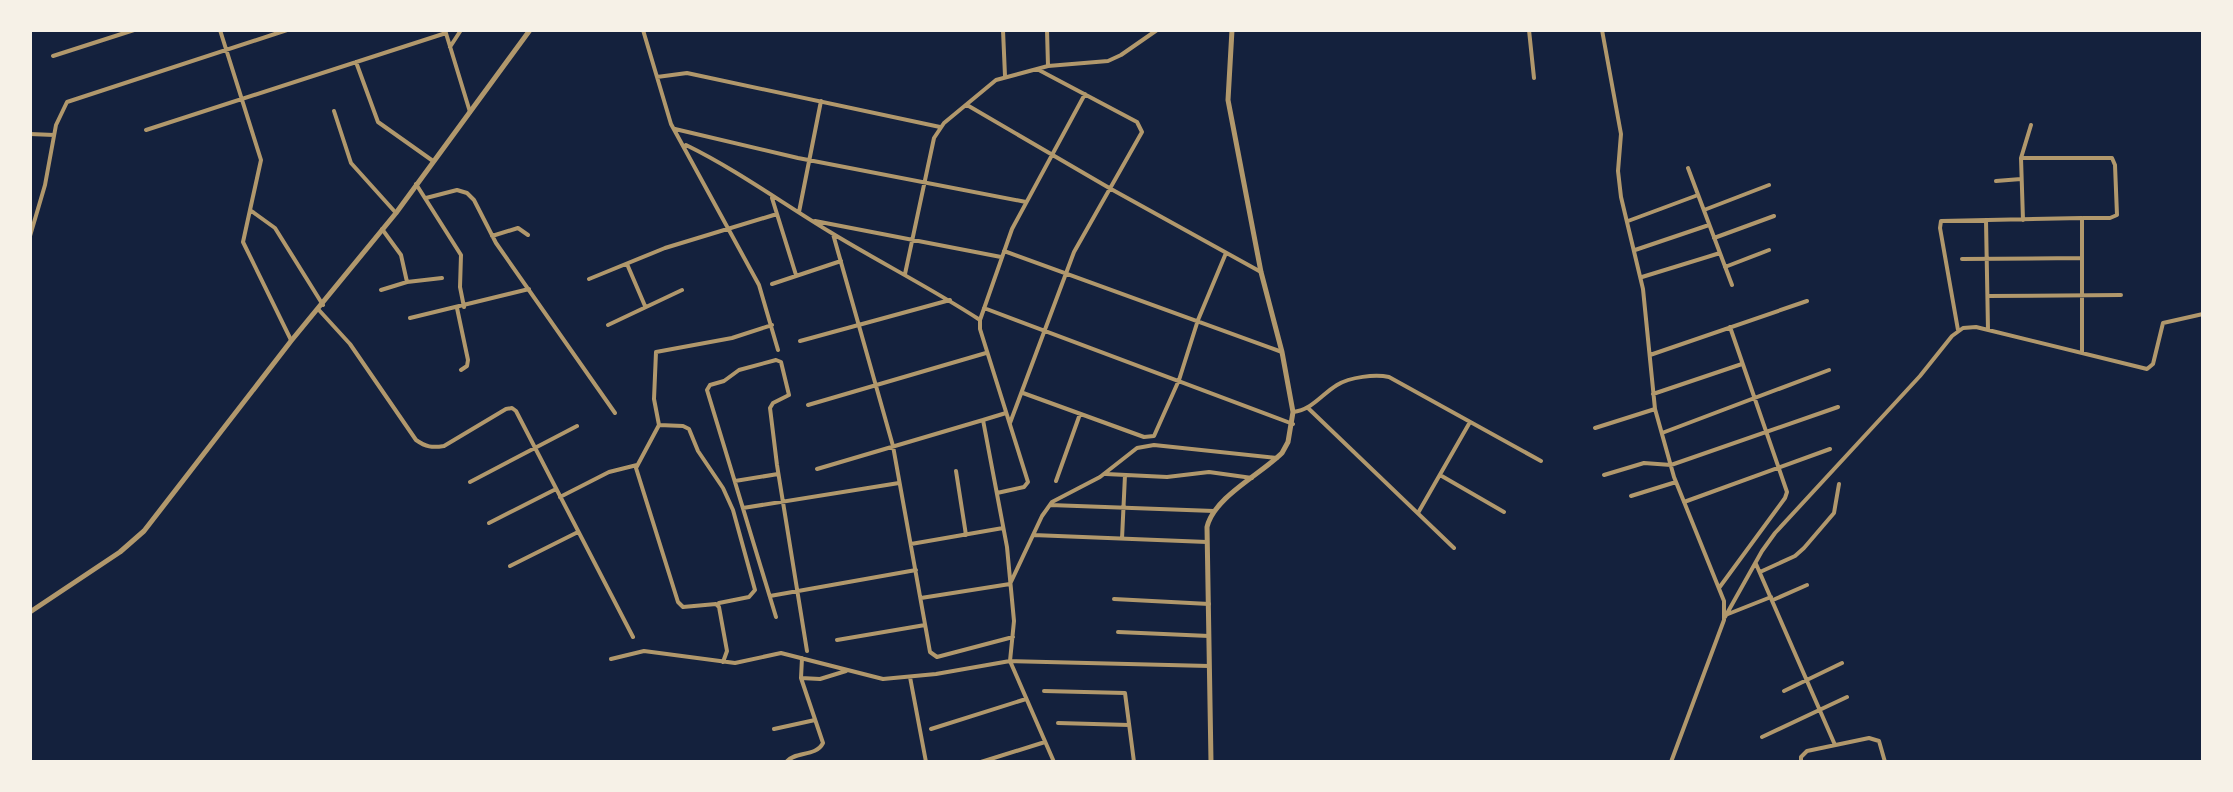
<svg xmlns="http://www.w3.org/2000/svg" width="2233" height="792" font-family="'Zilla Slab',serif">
  <style>
    .lines { fill: none; stroke-linecap: round; stroke-linejoin: round }
    .minor { stroke: #b1986c; stroke-width: 4 }
    .tertiary { stroke: #b1986c; stroke-width: 5 }
  </style>
  <rect width="100%" height="100%" fill="#14213d"/>
  <g class="lines">
    <!-- minor -->
    <path class="minor" d="M220 30 261 160 250 210 275 228 323 305
      M445 30 470 112
      M643 30 671 124 759 285 778 350
      M1003 30 1005 76
      M1047 30 1048 66
      M1529 30 1534 78
      M1602 30 1621 134 1618 171 1621 197 1643 289 1655 409 1674 477 1724 601V620L1671 762
      M450 47 461 30
      M53 56 134 30
      M356 62 378 122 433 161
      M657 77 687 73 940 127
      M967 105 1111 189 1261 272
      M334 111 351 163 396 213
      M675 129 798 158 1026 202
      M146 130 446 33
      M30 134 54 135
      M686 145C737 170 782 203 830 232 879 262 931 288 980 320
      M2021 158 2031 125
      M1688 168 1732 285
      M1996 181 2021 179
      M416 184 461 255 460 287 464 307
      M426 198 457 190 467 193 474 200 496 243 615 413
      M772 198 796 275
      M250 210 243 242 291 340
      M1704 210 1769 185
      M799 212 821 101
      M1986 220 1988 330
      M2023 220 2021 158H2112L2115 165 2117 215 2110 218H2083
      M815 221 1001 257
      M1628 221 1698 195
      M382 229 401 255 407 282
      M833 234 893 446 930 652 937 657 1013 637
      M30 236 45 185 56 125 67 102 287 30
      M492 236 518 228 528 235
      M1714 238 1774 216
      M1635 250 1709 225
      M1004 251 1282 352
      M1962 259 2082 258
      M627 264 645 306
      M1725 267 1769 250
      M905 274 934 138 944 123 996 80 1048 66 1108 61 1121 55 1157 30
      M1642 277 1720 253
      M589 279 665 248 777 214
      M772 284 841 261
      M381 290 407 282 442 278
      M1988 296 2121 295
      M457 308 468 360 467 366 461 370
      M984 308 1293 424
      M318 309 350 344 416 440C426 447 432 448 444 446L506 409 512 408 516 411 633 637
      M410 318 529 289
      M608 325 682 290
      M1958 330 1940 228 1941 221 2082 218V352
      M800 341 950 300
      M1650 355 1807 301
      M1023 393 1144 437 1154 436 1179 380 1198 320 1226 253
      M1653 394 1742 364
      M808 405 986 353
      M1308 408 1454 548
      M1293 412C1312 410 1322 394 1337 385 1350 377 1375 374 1389 377L1541 461
      M983 420 1006 413
      M1010 423 1074 252 1142 132 1137 122 1037 69
      M659 425 683 426 689 429 698 451 723 488 733 510 755 590 749 597 719 603
      M1595 428 1655 409
      M1662 433 1829 370
      M817 469 983 420 1007 547 1014 621 1010 661 1054 762
      M956 471 966 535
      M1106 474 1167 477 1209 472 1252 478
      M1440 475 1504 512
      M1604 475 1644 463 1671 465 1838 407
      M735 481 778 474
      M1056 481 1080 414
      M470 482 577 426
      M997 493 1024 487 1028 482 980 329V320L1012 229 1085 94
      M1631 496 1676 482
      M560 497 609 472 637 465
      M1684 502 1830 449
      M1050 505 1214 511
      M743 508 899 483
      M1418 513 1470 422
      M489 523 556 489
      M1033 535 1207 542
      M1122 539 1125 475
      M911 544 1003 528
      M1756 564 1835 745
      M510 566 578 532
      M1760 572 1795 556 1804 548 1834 513 1839 484
      M1719 588 1785 498 1787 492 1730 327
      M770 596 916 570
      M921 598 1010 584 1042 516 1052 502 1100 477 1137 448 1154 445 1277 458
      M1114 599 1209 604
      M1773 600 1807 585
      M1728 614 1771 597
      M776 617 707 390 710 385 724 381 739 370 776 360 781 362 789 395 773 403 770 408 777 465 807 651
      M1725 617 1762 551 1775 533 1920 376 1952 336 1963 328 1976 327 2147 369 2153 364 2163 323 2203 314
      M1118 632 1209 636
      M837 640 925 625
      M611 659 644 651 735 663 781 653 883 679 936 674 1010 661 1209 666
      M723 662 727 651 719 607 716 604 683 607 678 602 636 468 659 425 654 399 656 352 732 338 772 325
      M910 677 926 762
      M801 678 820 679 846 671
      M1044 691 1125 693 1134 762
      M1784 691 1842 663
      M1058 723 1129 725
      M774 729 815 720
      M931 729 1026 699
      M1762 737 1847 697
      M786 762C795 751 816 757 823 743L801 678 802 658
      M981 762 1045 742
      M1801 762V757L1807 751 1869 738 1879 741 1885 762"/>
    <!-- tertiary -->
    <path class="tertiary" d="M30 612 120 552 144 531 291 341 396 213 530 30
      M1211 762 1207 527C1214 497 1261 474 1282 453L1288 442 1293 412 1282 352 1261 272 1228 100 1232 30"/>
  </g>
  <!-- border -->
  <rect width="2233" height="792" fill="none" stroke="#f6f1e7" stroke-width="64"/>
</svg>
